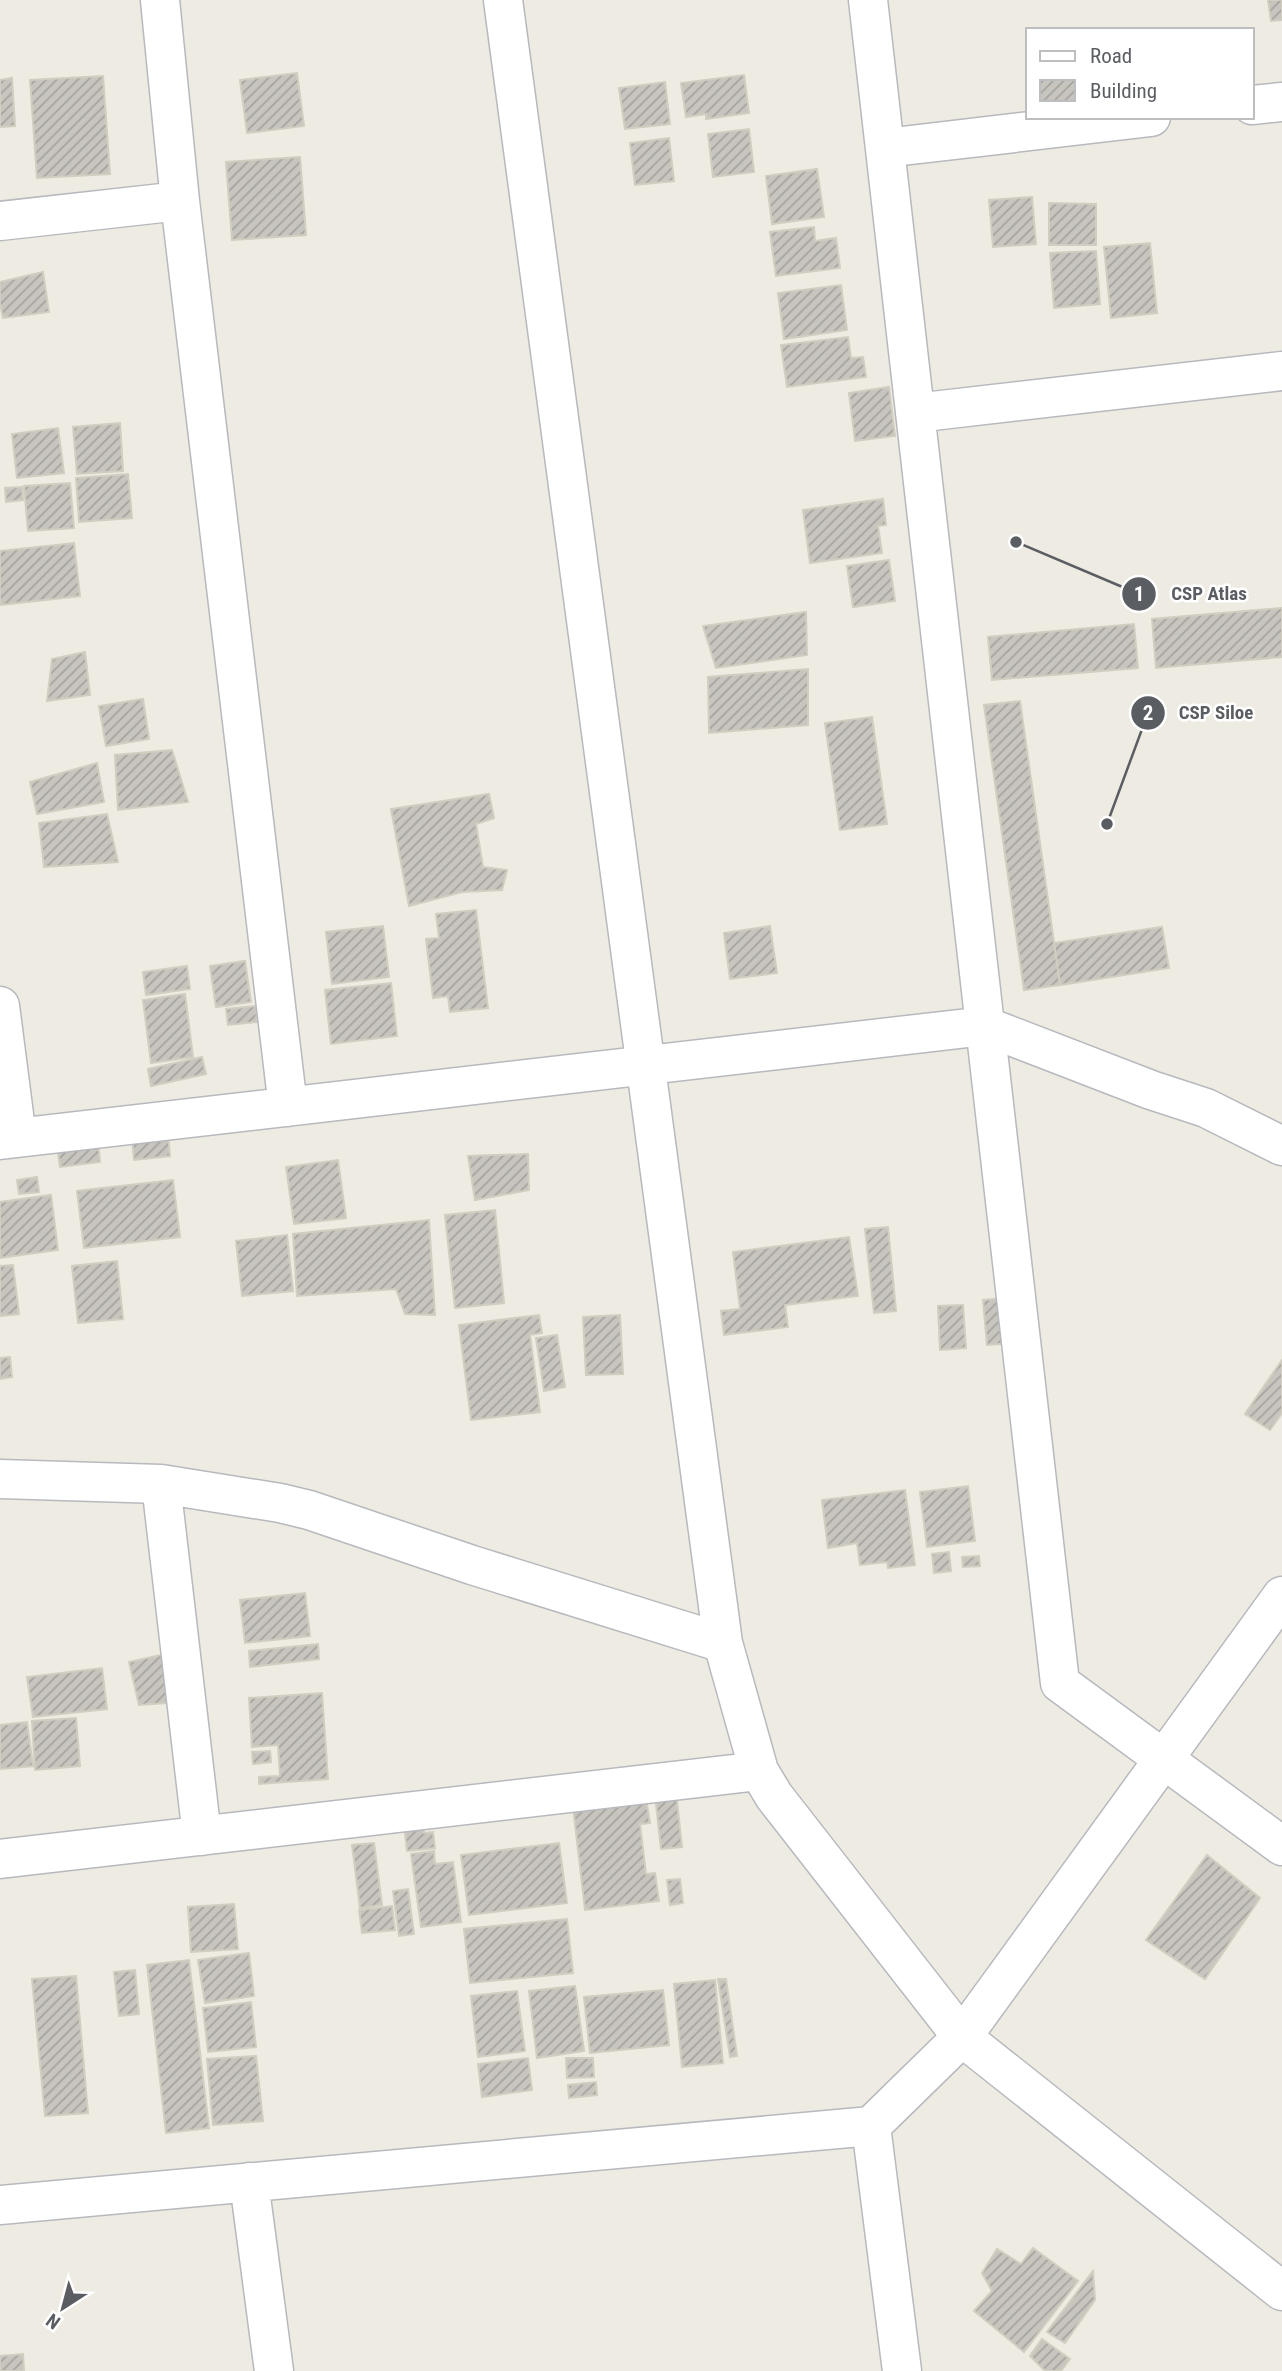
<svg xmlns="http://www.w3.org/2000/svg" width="1282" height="2371" font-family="'Roboto Condensed',sans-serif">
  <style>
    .building { fill: url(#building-hatch); stroke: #d1cdc0; stroke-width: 2 }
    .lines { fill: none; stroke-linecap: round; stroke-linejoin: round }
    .minor-casing { stroke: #b7b9be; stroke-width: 41 }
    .minor { stroke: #fff; stroke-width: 38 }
    .leader { fill: none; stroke: #5a5d62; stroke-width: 2.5 }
    .callout-dot { fill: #5a5d62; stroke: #fff; stroke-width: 2.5 }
    .mark-label { font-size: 21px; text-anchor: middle; font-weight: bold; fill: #fff }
    .callout-label { font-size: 19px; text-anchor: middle; font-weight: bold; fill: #5a5d62; stroke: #fff; stroke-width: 5; stroke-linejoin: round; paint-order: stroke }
  </style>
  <defs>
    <pattern id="building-hatch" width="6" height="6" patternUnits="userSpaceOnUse" patternTransform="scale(1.75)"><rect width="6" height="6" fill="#c8c5bf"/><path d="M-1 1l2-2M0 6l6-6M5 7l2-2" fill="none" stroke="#a5a39f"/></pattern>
  </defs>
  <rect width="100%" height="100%" fill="#edebe2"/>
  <!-- building -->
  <path class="building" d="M1268 0H1282V20L1271 21Z
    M297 73 304 126 247 133 240 80Z
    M744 75 749 113 706 119V114L686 117 681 83Z
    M103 76 110 174 37 178 30 80Z
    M12 78 15 126 0 127V80Z
    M665 82 670 124 625 129 619 88Z
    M749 129 754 172 713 177 708 134Z
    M669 138 674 181 635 185 630 143Z
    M300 157 306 235 232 240 226 162Z
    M817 169 824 217 772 224 766 176Z
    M1032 197 1036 244 993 247 989 200Z
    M1049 203 1096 204V245H1049Z
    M814 227 815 241 836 238 840 268 776 276 770 232Z
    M1150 243 1157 313 1111 318 1104 247Z
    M1096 251 1100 304 1054 308 1050 253Z
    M43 272 49 312 3 318 0 304V282Z
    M841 285 847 330 784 339 778 293Z
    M848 337 851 358 863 357 866 377 787 387 781 345Z
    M889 387 895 436 855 441 849 393Z
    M120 423 123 471 77 474 73 427Z
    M58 428 64 473 17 478 12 434Z
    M128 474 132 518 79 522 76 478Z
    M70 483 74 528 28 531 24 486Z
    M22 487 23 500 6 502 5 488Z
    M883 499 886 525 878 526 882 553 810 563 803 510Z
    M74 543 80 596 0 605V551Z
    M889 560 895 601 853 607 847 566Z
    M1282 608V657L1156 668 1152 619Z
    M806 612 807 655 716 668 703 626Z
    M1134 624 1138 668 992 680 988 637Z
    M85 652 90 695 47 701 52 659Z
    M808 669V725L709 733 708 677Z
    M143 699 149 739 106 746 99 706Z
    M1020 701 1060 985 1024 990 984 705Z
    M872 717 887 824 840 830 825 723Z
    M172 750 188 802 118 810 115 755Z
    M97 763 104 802 37 814 30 782Z
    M489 794 494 818 476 824 483 867 507 870 502 890 462 892 409 906 391 809Z
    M107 814 118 862 44 867 39 823Z
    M476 910 488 1008 450 1012 448 996 433 998 426 939 439 938 436 914Z
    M383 926 389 977 332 984 326 932Z
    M770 926 777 973 730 979 724 933Z
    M1162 927 1169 968 1060 985 1054 943Z
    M245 961 251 1002 216 1007 210 966Z
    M187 966 190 989 146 995 143 972Z
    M391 983 397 1036 331 1044 325 990Z
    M185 994 193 1057 151 1063 143 1000Z
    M256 1006 257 1022 228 1025 226 1009Z
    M202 1057 206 1074 151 1086 148 1069Z
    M168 1134 170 1156 134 1160 132 1138Z
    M98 1141 100 1162 60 1167 57 1146Z
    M528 1154 529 1190 475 1200 468 1156Z
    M338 1160 346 1218 294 1224 286 1167Z
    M37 1177 39 1192 19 1194 17 1180Z
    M173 1180 180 1237 84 1248 77 1191Z
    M51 1195 58 1250 0 1258V1202Z
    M495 1210 504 1303 455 1308 445 1215Z
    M429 1220 435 1315 405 1314 396 1289 297 1296 293 1234Z
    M888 1227 896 1311 874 1313 865 1229Z
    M287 1235 293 1291 242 1296 236 1241Z
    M849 1237 858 1296 785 1305 788 1327 724 1335 721 1311 740 1309 733 1252Z
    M117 1261 123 1319 78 1323 72 1266Z
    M13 1265 19 1314 0 1316V1266Z
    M1008 1298 1013 1343 987 1345 983 1300Z
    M963 1305 966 1348 940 1350 938 1306Z
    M539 1315 542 1333 530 1335 540 1412 471 1420 459 1325Z
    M620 1315 623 1374 586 1375 583 1317Z
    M557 1335 565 1387 544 1391 536 1338Z
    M10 1357 12 1377 0 1379V1358Z
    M1282 1360V1413L1270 1430 1245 1414Z
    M968 1486 975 1541 927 1547 920 1492Z
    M905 1490 915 1565 888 1568 887 1562 860 1565 857 1543 828 1548 822 1500Z
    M949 1552 951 1571 934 1573 932 1554Z
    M979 1556 980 1566 963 1567 962 1557Z
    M305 1593 310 1636 245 1643 240 1600Z
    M318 1644 319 1659 250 1667 249 1651Z
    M170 1653 180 1702 139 1705 129 1662Z
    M102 1668 107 1709 33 1717 27 1677Z
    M322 1693 328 1779 259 1784V1777L280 1776 278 1745 252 1747 249 1698Z
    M76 1718 80 1766 35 1770 32 1721Z
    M27 1722 33 1766 0 1769V1725Z
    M270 1751 271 1762 253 1764 252 1752Z
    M676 1792 682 1847 661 1849 655 1795Z
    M646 1799 650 1823 640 1824 646 1874 655 1873 659 1901 585 1910 573 1807Z
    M423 1822 424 1833 433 1832 435 1848 407 1851 404 1824Z
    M374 1843 382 1905 360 1908 352 1845Z
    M559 1843 567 1903 469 1915 461 1855Z
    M434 1851 435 1864 453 1862 461 1922 421 1927 411 1854Z
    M1207 1855 1260 1898 1205 1979 1146 1940Z
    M680 1879 683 1903 670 1905 667 1880Z
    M408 1889 414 1934 399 1936 393 1891Z
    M234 1904 238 1949 191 1952 188 1907Z
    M392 1906 395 1930 362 1933 359 1910Z
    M567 1919 573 1973 470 1983 464 1929Z
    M249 1953 254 1996 205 2003 198 1960Z
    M189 1960 209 2128 166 2133 147 1965Z
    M135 1970 139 2014 119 2016 114 1972Z
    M76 1976 88 2113 45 2116 32 1979Z
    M718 1979H726L737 2056 730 2057Z
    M715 1980 723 2063 682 2067 674 1984Z
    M575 1986 584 2051 537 2058 529 1991Z
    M663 1990 669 2045 590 2053 584 1997Z
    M517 1991 525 2051 478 2057 471 1996Z
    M251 2002 256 2047 208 2052 203 2008Z
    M256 2056 263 2121 213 2125 207 2059Z
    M528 2058 532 2090 482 2097 478 2064Z
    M566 2058H593L594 2077 567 2078Z
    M596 2082 597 2095 569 2098 568 2085Z
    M1033 2248 1078 2281 1024 2352 974 2311 992 2291 982 2273 997 2249 1021 2264Z
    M1093 2271 1095 2300 1065 2343 1047 2332Z
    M1042 2339 1070 2359 1061 2371H1045L1030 2356Z
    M23 2354 24 2371H0V2356Z"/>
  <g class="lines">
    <defs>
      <path id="minor" d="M160 0 180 201 288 1107
        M503 0 723 1643 759 1771 774 1796 962 2037 1282 2291
        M868 0 1060 1683 1282 1846
        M1252 105 1282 102
        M885 148 1151 117
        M0 221 180 201
        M915 413 1282 371
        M0 1006 17 1138
        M0 1140 985 1026 1151 1090 1206 1108 1282 1146
        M0 1479 161 1484 280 1503 309 1510 472 1565 723 1643
        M161 1484 202 1836
        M0 1859 759 1771
        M871 2126 902 2371
        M249 2182 274 2371
        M0 2205 871 2126 962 2037 1282 1596"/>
    </defs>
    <!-- minor casing -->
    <use href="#minor" class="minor-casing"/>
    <!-- minor -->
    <use href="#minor" class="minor"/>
  </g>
  <!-- callouts -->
  <path class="leader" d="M1016 542L1139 594M1107 824L1148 713"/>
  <g class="callout-dot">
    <circle cx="1016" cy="542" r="7"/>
    <circle cx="1107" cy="824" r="7"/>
    <circle cx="1139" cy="594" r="18"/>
    <circle cx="1148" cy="713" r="18"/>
  </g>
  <g class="mark-label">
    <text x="1139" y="601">1</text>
    <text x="1148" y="720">2</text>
  </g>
  <g class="callout-label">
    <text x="1209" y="600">CSP Atlas</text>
    <text x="1216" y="719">CSP Siloe</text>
  </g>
  <!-- legend -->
  <rect x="1026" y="28" width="228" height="91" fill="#ffffff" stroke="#bdbec0" stroke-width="2"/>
  <rect x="1040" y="51" width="35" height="10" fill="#ffffff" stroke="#bdbec0" stroke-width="2"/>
  <text x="1090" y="63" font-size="21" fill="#5a5d62">Road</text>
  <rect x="1040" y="80" width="35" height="21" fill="url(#building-hatch)" stroke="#bdbec0" stroke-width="2"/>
  <text x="1090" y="98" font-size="21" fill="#5a5d62">Building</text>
  <!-- north arrow -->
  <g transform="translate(63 2308) rotate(216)" stroke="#ffffff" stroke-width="5" paint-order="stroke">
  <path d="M0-5L12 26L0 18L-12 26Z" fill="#5a5d62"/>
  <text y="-10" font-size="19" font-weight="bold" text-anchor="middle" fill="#5a5d62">N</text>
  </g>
</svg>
